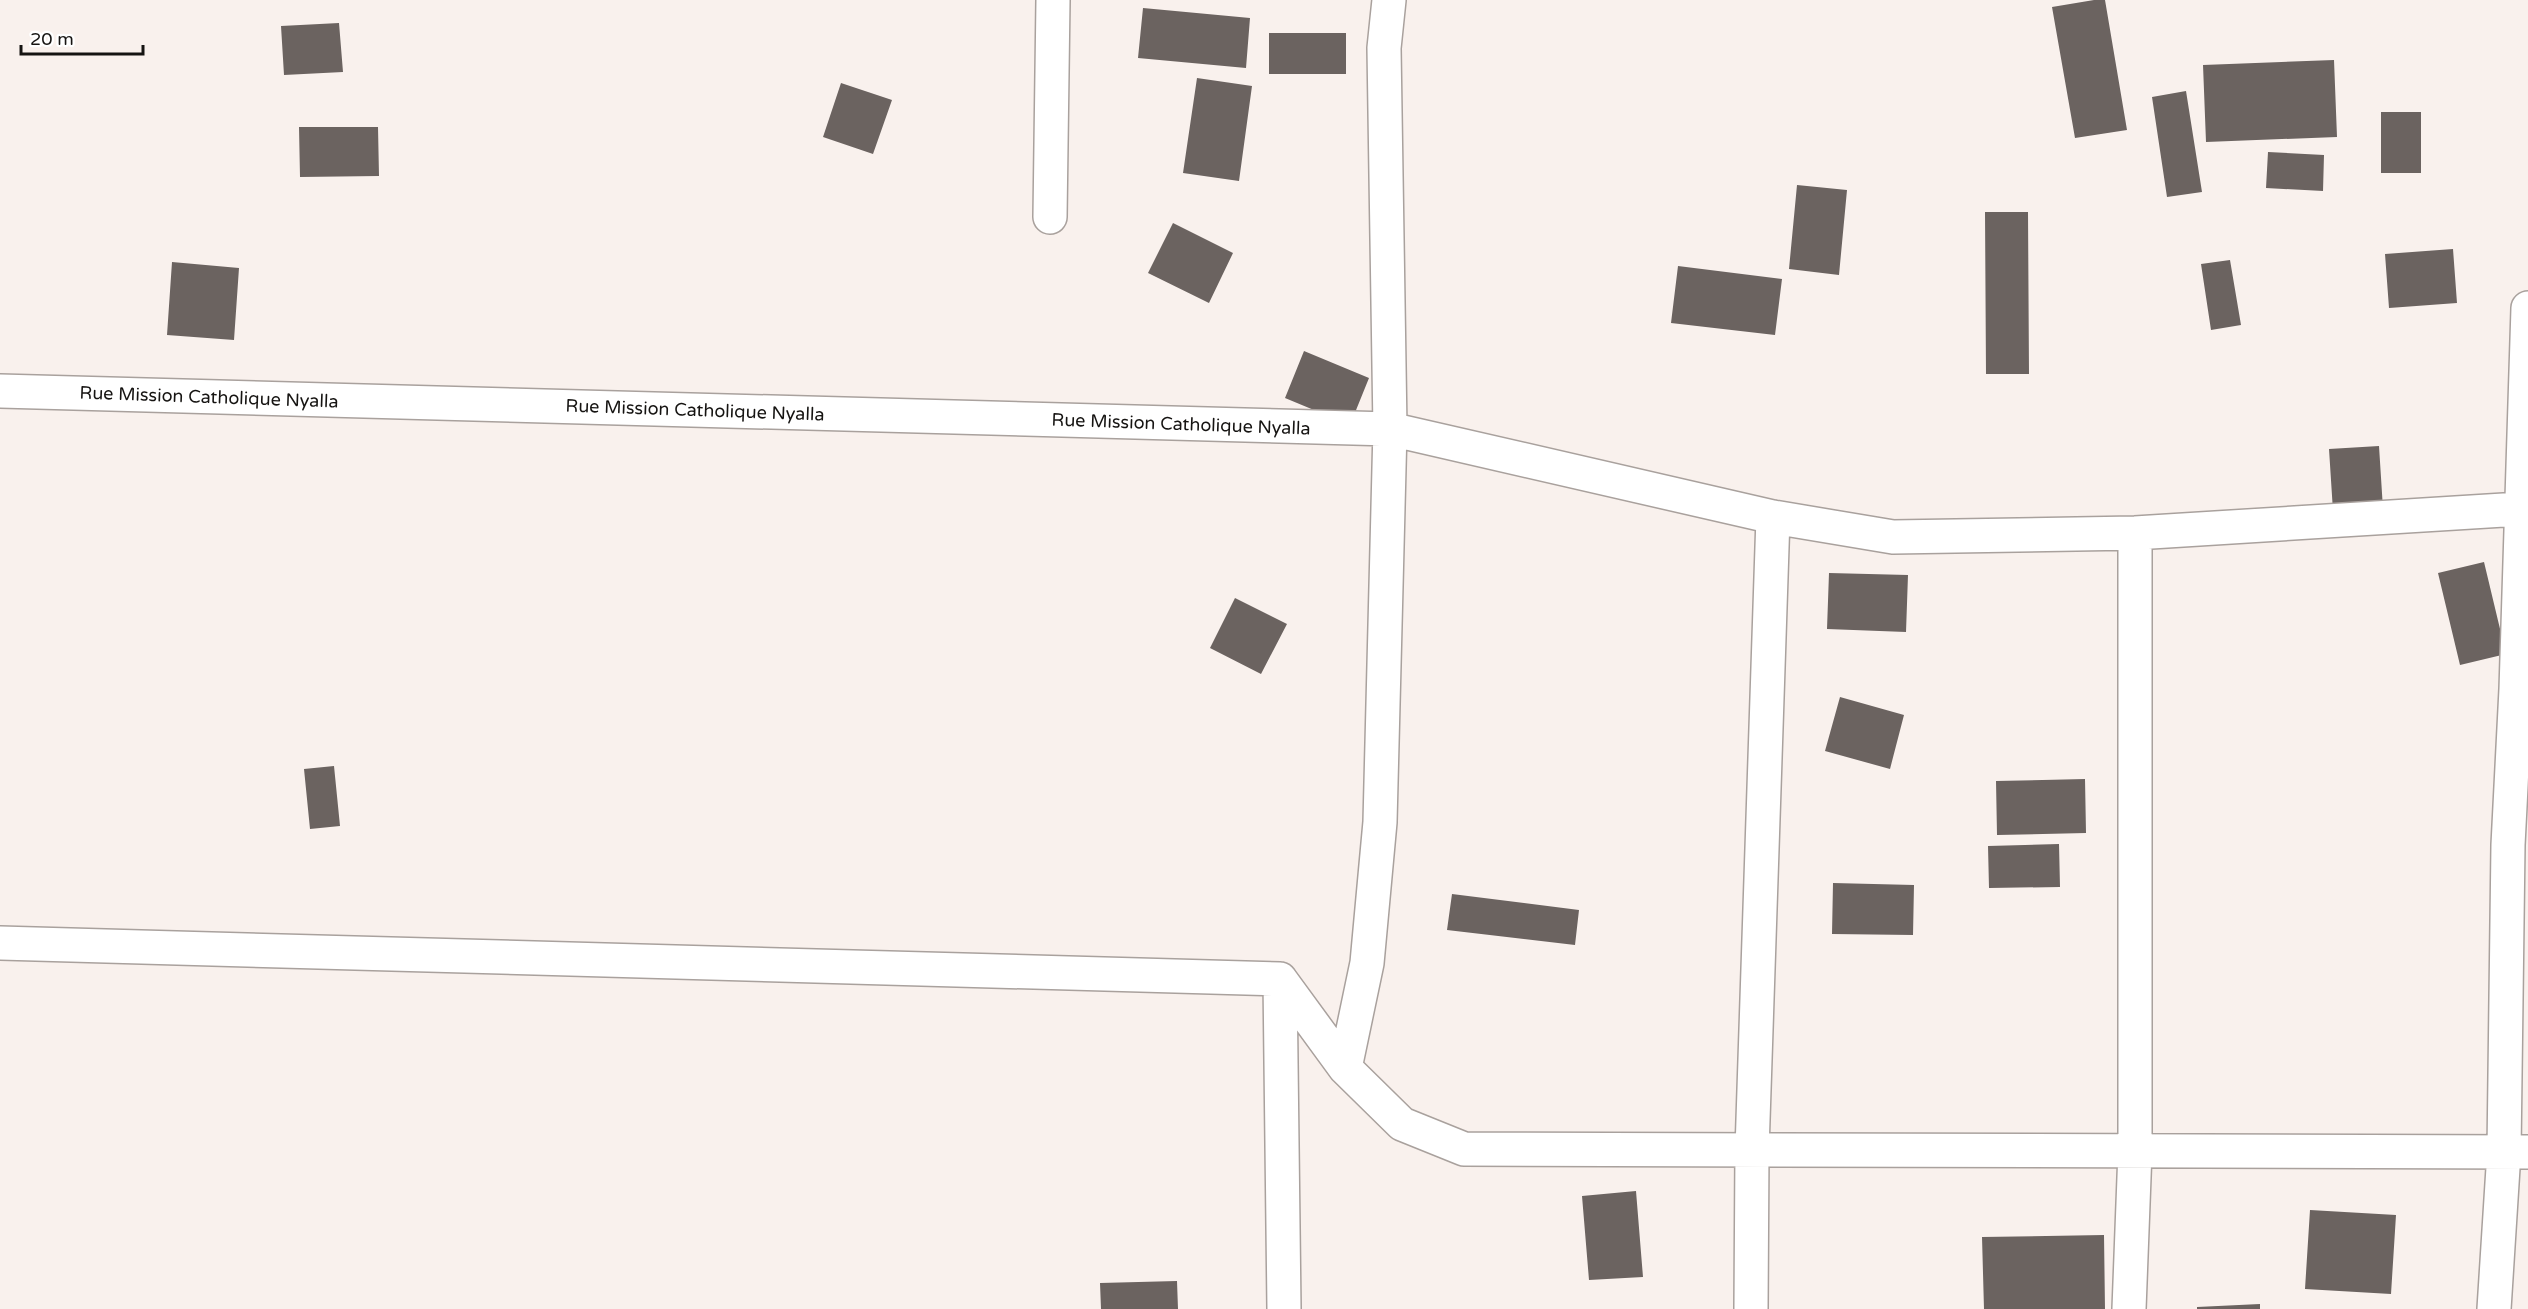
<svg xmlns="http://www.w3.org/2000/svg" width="2528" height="1309" font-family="'Varela Round',sans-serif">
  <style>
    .building { fill: #6b6360 }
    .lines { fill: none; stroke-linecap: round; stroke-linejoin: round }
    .street-casing { stroke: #a9a19d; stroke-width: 36 }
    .street { stroke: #fff; stroke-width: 33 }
    .labels { text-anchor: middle; stroke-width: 4.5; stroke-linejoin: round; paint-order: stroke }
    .street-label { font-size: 18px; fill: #161412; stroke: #fff }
  </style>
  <rect width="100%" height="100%" fill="#f9f1ed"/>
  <!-- building -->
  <path class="building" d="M2094 0H2105L2127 130 2075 138 2052 7Z
    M1143 8 1250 18 1246 68 1138 58Z
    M339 23 343 72 284 75 281 26Z
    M1269 33H1346V74H1269Z
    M2334 60 2337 137 2206 142 2203 65Z
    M1197 78 1252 86 1239 181 1183 173Z
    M841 83 892 100 873 154 823 137Z
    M2186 91 2202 192 2167 197 2152 97Z
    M2381 112H2421V173H2381Z
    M299 127H378L379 176 300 177Z
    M2268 152 2324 155 2323 191 2266 188Z
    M1797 185 1847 190 1839 275 1789 269Z
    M1985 212H2028L2029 374H1986Z
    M1173 223 1233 253 1209 303 1148 273Z
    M2453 249 2457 303 2389 308 2385 254Z
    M2230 260 2241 325 2211 330 2201 264Z
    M172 262 239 268 234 340 167 335Z
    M1678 266 1782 279 1775 335 1671 323Z
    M1304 351 1369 378 1350 425 1285 398Z
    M2379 446 2383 509 2333 511 2329 449Z
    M2484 562 2506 654 2460 665 2438 573Z
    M1829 573 1908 575 1906 632 1827 629Z
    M1235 598 1287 624 1261 674 1210 648Z
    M1840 697 1904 715 1890 769 1825 751Z
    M334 766 340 826 310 829 304 769Z
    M2085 779 2086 833 1997 835 1996 781Z
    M2059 844 2060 887 1989 888 1988 846Z
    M1833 883 1914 885 1913 935 1832 934Z
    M1452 894 1579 910 1575 945 1447 930Z
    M1636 1191 1643 1277 1589 1280 1582 1196Z
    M2310 1210 2396 1215 2391 1294 2305 1289Z
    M2104 1235 2105 1309H1984L1982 1237Z
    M1177 1281 1178 1309H1101L1100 1283Z
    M2260 1304V1309H2197V1307Z"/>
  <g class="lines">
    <defs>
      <path id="street" d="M1050 217 1053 0
        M0 391 1390 429 1773 517 1893 537 2135 533 2520 509
        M0 943 1280 979
        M1280 979 1345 1068 1402 1124 1464 1149 2528 1152
        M1280 979 1284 1309
        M1345 1068 1367 963 1380 822 1390 429 1384 48 1389 0
        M1751 1309 1752 1150 1773 517
        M2129 1309 2135 1151V533
        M2494 1309 2504 1152 2508 845 2516 689 2528 308"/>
    </defs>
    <!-- street casing -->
    <use href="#street" class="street-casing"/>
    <!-- street -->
    <use href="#street" class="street"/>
  </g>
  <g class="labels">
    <!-- street labels -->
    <g class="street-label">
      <text transform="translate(209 397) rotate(2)" y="6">Rue Mission Catholique Nyalla</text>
      <text transform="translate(695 410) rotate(2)" y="6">Rue Mission Catholique Nyalla</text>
      <text transform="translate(1181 424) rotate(2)" y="6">Rue Mission Catholique Nyalla</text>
    </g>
  </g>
  <!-- scale -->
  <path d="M21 45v9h122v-9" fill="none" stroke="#161412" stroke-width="3"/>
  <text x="30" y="45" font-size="18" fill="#161412" stroke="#ffffff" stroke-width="4.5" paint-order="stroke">20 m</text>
</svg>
